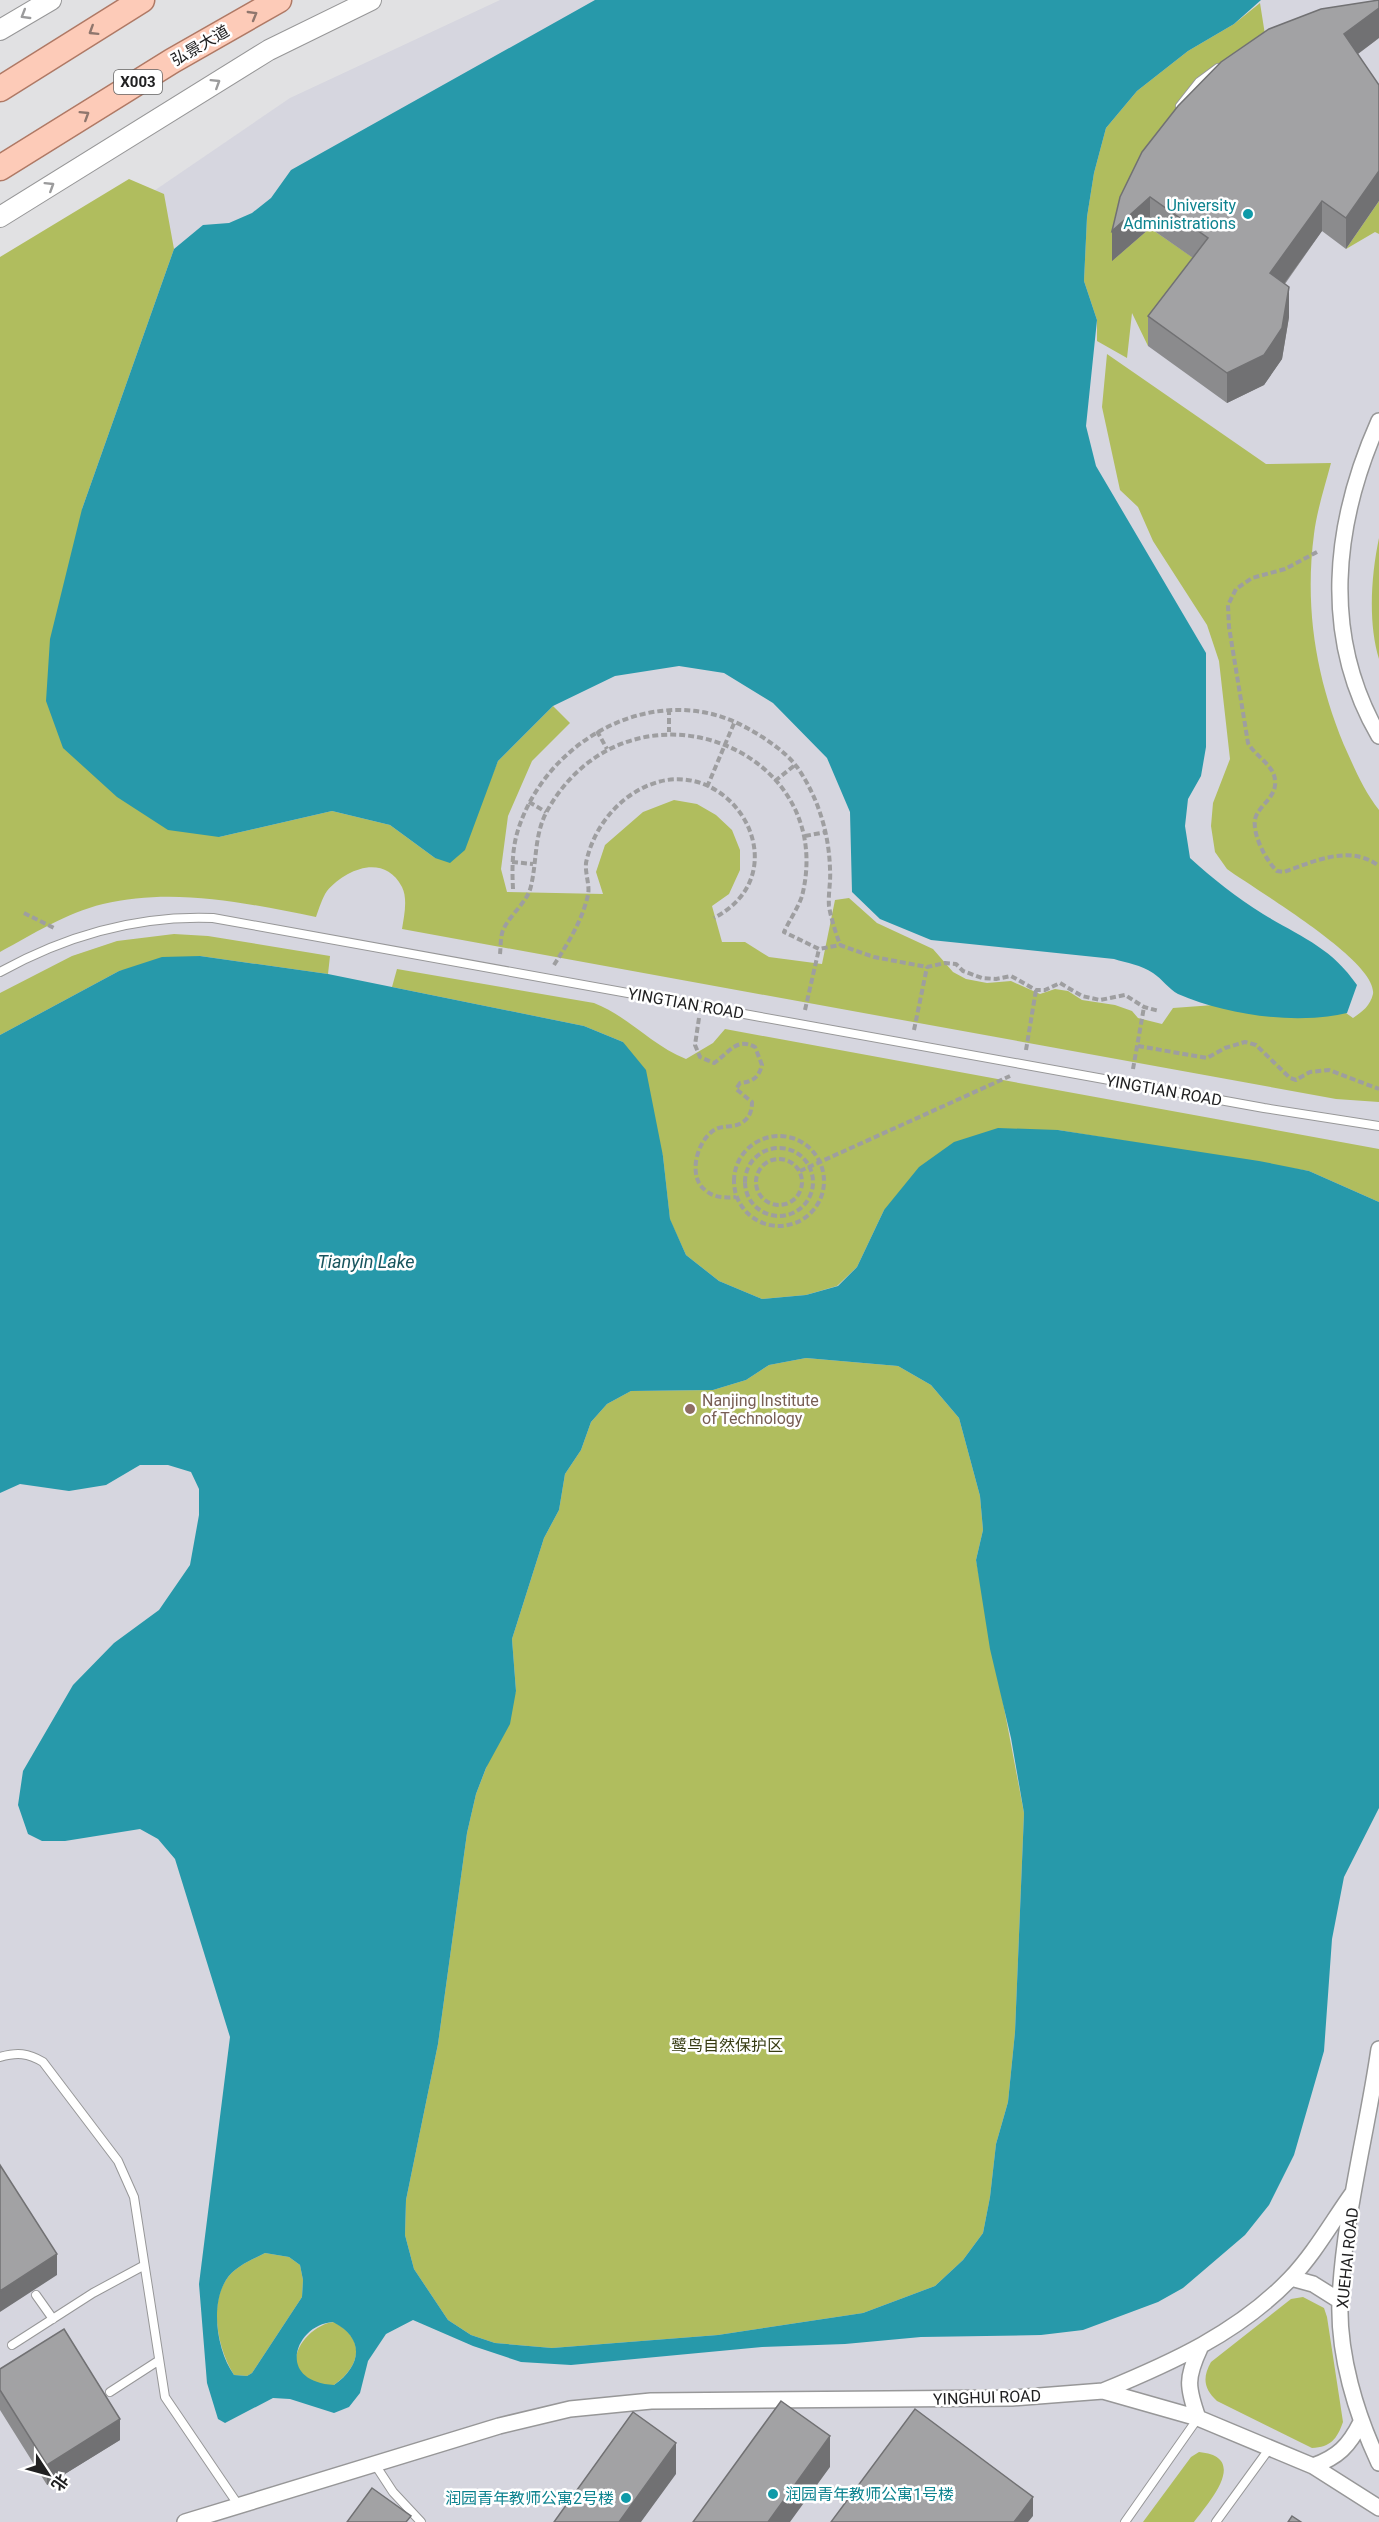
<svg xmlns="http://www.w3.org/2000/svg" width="1379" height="2522" font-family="Roboto,'Noto Sans SC',sans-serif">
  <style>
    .built { fill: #d6d6df }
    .green { fill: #b0bd5e }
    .water { fill: #2799aa; fill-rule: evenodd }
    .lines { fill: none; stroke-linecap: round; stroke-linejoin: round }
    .service-casing { stroke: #979798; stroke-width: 10 }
    .minor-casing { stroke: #979798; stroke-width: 18 }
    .tertiary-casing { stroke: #979798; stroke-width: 22 }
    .primary-casing { stroke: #af7965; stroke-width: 27 }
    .path { stroke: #9e9ea0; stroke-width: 4; stroke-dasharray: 6 3; stroke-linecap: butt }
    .service { stroke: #fff; stroke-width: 8 }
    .minor { stroke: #fff; stroke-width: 15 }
    .tertiary { stroke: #fff; stroke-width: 20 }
    .primary { stroke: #fdcbb8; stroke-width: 24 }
    .wall { fill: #8b8b8d }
    .shaded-wall { fill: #717173 }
    .building { fill: #a2a2a4; stroke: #717173; stroke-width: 1.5 }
    .oneway { stroke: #9b9b9c }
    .oneway2 { stroke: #8f766d }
    .culture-dot { fill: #0f9aa8; stroke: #fff; stroke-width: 2 }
    .education-dot { fill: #8d6e63; stroke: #fff; stroke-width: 2 }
    .labels { text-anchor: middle; stroke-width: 5; stroke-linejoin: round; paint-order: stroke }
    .shield { fill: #fff; stroke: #646464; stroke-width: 1.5 }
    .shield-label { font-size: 15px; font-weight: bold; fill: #212122 }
    .street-label { font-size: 16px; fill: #212122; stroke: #fff }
    .culture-label { font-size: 16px; fill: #0d838f; stroke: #fff; text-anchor: end }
    .education-label { font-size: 16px; fill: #785e54; stroke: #fff; text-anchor: start }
    .park-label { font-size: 16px; fill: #373c13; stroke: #fff }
    .water-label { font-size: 18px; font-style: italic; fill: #18555e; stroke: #fff }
  </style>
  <rect width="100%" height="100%" fill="#e1e1e3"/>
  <!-- built -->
  <path class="built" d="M500 0H1379V2522H0V296L290 98Z"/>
  <!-- green -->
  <path class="green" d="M1260 3 1269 60 1113 260 1150 228 1208 268 1148 346 1132 313 1127 358 1097 341V320L1084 281 1087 217 1094 173 1106 128 1137 91 1188 51 1234 24Z
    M129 179 164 194 174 249 82 509 219 837 332 811 390 825 435 858 481 802 498 761 553 706 570 723 532 761 508 816 501 869 507 892 603 894 596 872 605 845 643 812 674 800 697 804 716 815 732 830 740 850V870L729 894 712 906 722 942H745L769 957 822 964 835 900 849 898 877 923 933 949 953 972 966 979 987 983 1011 981 1040 994 1055 989 1068 991 1082 1000 1115 1005 1132 1011 1138 1018 1162 1024 1173 1008 1214 1005 1346 1013 1353 1018C1363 1011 1370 1006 1373 994 1378 961 1254 889 1227 869L1215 852 1211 826 1213 803 1230 759 1219 661 1207 625 1153 541 1138 507 1120 490 1102 407 1107 354 1266 464 1331 463C1325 486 1317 510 1314 534 1304 611 1317 684 1348 754 1357 774 1365 792 1379 810V1102L1336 1099 402 929C404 916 408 899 402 887 384 853 346 869 327 891 322 898 319 909 316 917 246 903 174 887 103 904 66 913 33 934 0 952V257Z
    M1379 201V234L1375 232 1346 249Z
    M1379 538V659C1368 623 1371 576 1379 538Z
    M174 934 208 936 330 956 328 974 200 956 119 971 0 1035V993L72 956 117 941Z
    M397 969 594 1003C628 1016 651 1045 686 1059L713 1043 725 1029 1379 1149V1202L1309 1171 1058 1130 884 1210 857 1267 837 1286 806 1295 762 1299 719 1281 686 1255 670 1220 663 1156 623 1042 584 1026 392 987Z
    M806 1358 898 1366 931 1385 959 1418 980 1496 983 1530 976 1560 1024 1813 1015 2032 1008 2102 996 2144 990 2197 983 2233 963 2260 935 2286 863 2313 718 2335 552 2348 495 2343 471 2335 448 2320 414 2269 405 2235 406 2200 438 2044 467 1833 476 1794 516 1691 512 1639 544 1538 559 1510 565 1474 581 1450 591 1422 607 1404 631 1391 713 1390 746 1380 769 1365Z
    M265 2253 289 2257 300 2265 303 2280 302 2297 252 2373 247 2376 234 2375C218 2350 209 2306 226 2280 235 2266 252 2260 265 2253Z
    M1303 2297 1324 2308 1327 2317 1343 2422C1337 2439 1331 2447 1312 2448L1217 2401C1204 2389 1202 2378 1211 2362L1291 2299Z
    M334 2322C366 2339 361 2366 334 2385 325 2385 314 2385 306 2379 280 2360 310 2324 334 2322Z
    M1199 2452C1250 2457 1209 2502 1194 2522H1143L1191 2457Z"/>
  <!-- water -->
  <path class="water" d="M595 0H1261L1234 24 1188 51 1137 91 1106 128 1094 173 1087 217 1084 281 1097 320 1086 426 1096 466 1206 653V747L1201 776 1188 799 1185 826 1190 858C1212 878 1237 898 1263 914 1301 937 1331 947 1357 985L1347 1013C1295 1025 1227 1015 1178 994 1169 989 1162 979 1153 973 1141 965 1127 963 1114 959L931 940 880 919 852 892 850 812 827 758 773 703 724 673 679 666 615 676 553 706 498 761 465 850 450 863 435 858 390 825 332 811 219 837 168 830 117 797 63 748 46 701 50 639 82 509 174 249 203 225 229 223 252 213 271 198 291 170Z
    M200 956 328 974 584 1026 623 1042 646 1070 663 1156 670 1219 686 1255 719 1281 762 1299 806 1295 838 1286 857 1267 884 1210 919 1167 954 1142 998 1128 1058 1130 1259 1161 1309 1171 1379 1202V1808L1344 1877 1332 1939 1324 2051 1294 2155 1269 2205 1245 2235 1183 2288 1158 2302 1083 2330 1041 2335 921 2337 845 2344 762 2347 571 2365 521 2362 473 2346 413 2320 386 2334 368 2361 360 2393 349 2407 334 2413 290 2399 273 2398 225 2423 218 2419 207 2383 199 2284 230 2037 175 1859 158 1839 140 1829 65 1841H42L28 1834 18 1805 23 1771 73 1685 114 1643 159 1610 190 1565 199 1515V1489L191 1472 168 1465H140L106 1485 69 1491 20 1484 0 1493V1035L119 971 162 957ZM806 1358 898 1366 931 1385 959 1418 980 1496 983 1530 976 1560 990 1649 1011 1738 1024 1813 1015 2032 1008 2102 996 2144 990 2197 983 2233 963 2260 935 2286 863 2313 718 2335 552 2348 495 2343 471 2335 448 2320 414 2269 405 2235 406 2200 438 2044 467 1833 476 1794 486 1768 510 1724 516 1691 512 1639 544 1538 559 1510 565 1474 581 1450 591 1422 607 1404 631 1391 713 1390 746 1380 769 1365ZM265 2253 289 2257 300 2265 303 2280 302 2297 252 2373 247 2376 234 2375C217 2351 210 2306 226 2280 235 2266 252 2260 265 2253ZM333 2322C366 2339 361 2366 334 2385 274 2381 296 2324 333 2322Z"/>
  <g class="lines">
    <defs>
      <path id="service" d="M1180 106 1199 82 1218 68
        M0 972C67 935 136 915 213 918L1264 1108 1379 1126
        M0 2057C17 2052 28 2053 43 2062L118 2161 134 2197 165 2397 239 2506
        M36 2295 53 2319
        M12 2345 93 2293 143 2266
        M110 2392 158 2361
        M376 2466 393 2492 421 2522
        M1125 2522 1198 2418
        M1216 2522 1269 2449"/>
      <path id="minor" d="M1379 421C1333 524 1321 636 1379 736
        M1379 2049C1367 2132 1344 2216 1340 2300 1338 2355 1356 2414 1379 2463
        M1291 2278 1313 2284 1340 2301
        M1103 2391C1171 2363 1238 2333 1290 2279 1314 2254 1332 2222 1352 2194
        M1198 2418C1187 2387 1186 2378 1200 2348
        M1313 2466C1338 2457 1349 2446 1361 2422
        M185 2522 499 2426 570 2409 651 2401 1012 2398 1103 2391 1198 2418 1313 2466 1379 2508"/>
      <path id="tertiary" d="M0 30 51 0
        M0 217 269 50 371 0"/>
      <path id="primary" d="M0 89 142 0
        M0 168 172 61 279 0"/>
    </defs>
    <!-- service casing -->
    <use href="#service" class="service-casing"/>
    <!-- minor casing -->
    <use href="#minor" class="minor-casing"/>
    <!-- tertiary casing -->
    <use href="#tertiary" class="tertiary-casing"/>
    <!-- primary casing -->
    <use href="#primary" class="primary-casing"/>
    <!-- path -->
    <path class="path" d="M1317 552 1285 569 1252 578 1236 589 1228 605 1229 627 1248 743C1255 756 1274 765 1275 780 1277 796 1262 803 1256 816 1250 831 1266 861 1277 871L1284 872C1315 861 1350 844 1379 866
      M669 709V732
      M597 731 607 749
      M775 781 795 765
      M707 787 735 721
      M529 802 546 812
      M805 836 826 832
      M512 862 533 864
      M513 889C512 869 512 849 518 830 547 738 658 678 747 728 765 738 785 751 797 767 818 797 829 833 830 869 831 881 828 894 829 906 831 919 836 933 840 945
      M24 913 54 928
      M500 954C501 946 500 935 504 928 511 914 528 901 531 886 537 861 534 835 547 811 628 666 840 746 802 896 798 908 789 921 784 932L819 949 840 945 874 957 927 967 945 963 956 964 963 971 982 978 996 979 1011 976 1036 990H1045L1060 983 1082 996 1100 1000 1125 995 1144 1007 1159 1011
      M554 965C568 943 582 921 588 895 590 885 585 874 586 863 594 823 626 787 667 780 741 769 796 875 714 918
      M805 1010 819 949
      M699 1018 695 1045 700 1057 714 1063C729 1053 736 1037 755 1047L762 1065C759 1077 753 1082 740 1083L736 1089 752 1102C752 1110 750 1117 743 1122 735 1128 724 1125 716 1129 697 1139 687 1176 705 1190 714 1198 725 1198 736 1197
      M914 1030 927 967
      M1138 1046 1207 1058 1225 1048 1245 1042 1256 1045 1290 1078 1296 1080 1310 1072 1329 1070 1379 1089
      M1026 1050 1036 990
      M1133 1069 1144 1007
      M734 1181a45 45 0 1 1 90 0a45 45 0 1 1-90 0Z
      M745 1182a34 34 0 1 1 68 0a34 34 0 1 1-68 0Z
      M756 1182a23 23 0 1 1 46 0a23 23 0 1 1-46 0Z
      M800 1171 1010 1076"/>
    <!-- service -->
    <use href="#service" class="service"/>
    <!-- minor -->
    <use href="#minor" class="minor"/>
    <!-- tertiary -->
    <use href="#tertiary" class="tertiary"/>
    <!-- primary -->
    <use href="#primary" class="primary"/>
  </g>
  <!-- wall -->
  <path class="wall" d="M1379 38 1358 54 1346 249 1322 231 1285 284 1289 317 1282 359 1264 385 1227 403 1148 346V316L1193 258 1150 228 1112 261 1120 197Z
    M0 2369 120 2440 47 2485 0 2410Z"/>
  <!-- shaded-wall -->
  <path class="shaded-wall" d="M1379 8V38L1344 64V34Z
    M1379 171V201L1346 249V218Z
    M1150 197V228L1112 261V231Z
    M1322 201V231L1270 303V273Z
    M1289 287V317L1282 359 1264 385 1227 403V373Z
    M57 2254V2275L0 2312V2291Z
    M120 2419V2440L47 2485V2465Z
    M830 2436V2467L790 2522H768Z
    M676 2443V2474L641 2522H619Z
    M1033 2497V2516L1028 2522H1014Z"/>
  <!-- building -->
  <path class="building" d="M1379 0V8L1344 34 1379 85V171L1346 218 1322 201 1270 273 1289 287 1282 328 1264 355 1227 373 1148 316 1208 238 1150 197 1112 231 1120 197 1142 152 1178 106 1221 62 1269 29 1321 9Z
    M0 2165 57 2254 0 2291Z
    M64 2329 120 2419 47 2465 0 2390V2369Z
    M781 2401 830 2436 768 2522H693Z
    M915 2409 1033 2497 1014 2522H831Z
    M633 2412 676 2443 619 2522H554Z
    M372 2488 411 2516 406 2522H347Z
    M1292 2516 1301 2522H1288Z"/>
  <!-- one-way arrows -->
  <defs><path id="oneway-chevron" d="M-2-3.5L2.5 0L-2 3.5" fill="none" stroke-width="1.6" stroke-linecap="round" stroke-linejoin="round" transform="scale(1.5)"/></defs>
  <g class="oneway">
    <use href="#oneway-chevron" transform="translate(25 15) rotate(149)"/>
    <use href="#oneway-chevron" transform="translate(216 83) rotate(-32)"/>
    <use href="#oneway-chevron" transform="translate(50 186) rotate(-32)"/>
  </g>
  <g class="oneway2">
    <use href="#oneway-chevron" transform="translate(253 15) rotate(-30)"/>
    <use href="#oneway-chevron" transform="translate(93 31) rotate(148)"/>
    <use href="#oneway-chevron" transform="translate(85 115) rotate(-32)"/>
  </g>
  <!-- markers -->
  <g class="culture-dot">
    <circle cx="1248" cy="214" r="6"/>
    <circle cx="773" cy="2494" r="6"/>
    <circle cx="626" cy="2498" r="6"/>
  </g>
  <circle class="education-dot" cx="690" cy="1409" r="6"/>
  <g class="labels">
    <!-- shield labels -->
    <rect class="shield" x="114" y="70" width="48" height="24" rx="4.5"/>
    <g class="shield-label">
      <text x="138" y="87">X003</text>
    </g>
    <!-- street labels -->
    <g class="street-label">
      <text transform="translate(200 45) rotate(-30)" y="6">弘景大道</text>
      <text transform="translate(686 1003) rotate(10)" y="6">YINGTIAN ROAD</text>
      <text transform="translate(1164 1090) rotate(10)" y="6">YINGTIAN ROAD</text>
      <text transform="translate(1347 2258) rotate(-84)" y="6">XUEHAI ROAD</text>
      <text transform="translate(987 2397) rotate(-2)" y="6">YINGHUI ROAD</text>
    </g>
    <!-- culture labels -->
    <g class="culture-label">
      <text x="1236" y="211">University<tspan x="1236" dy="18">Administrations</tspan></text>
      <text x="785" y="2500" text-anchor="start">润园青年教师公寓1号楼</text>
      <text x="614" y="2504">润园青年教师公寓2号楼</text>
    </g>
    <!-- education labels -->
    <g class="education-label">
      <text x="702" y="1406">Nanjing Institute<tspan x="702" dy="18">of Technology</tspan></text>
    </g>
    <!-- park labels -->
    <g class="park-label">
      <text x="727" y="2051">鹭鸟自然保护区</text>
    </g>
    <!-- water labels -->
    <g class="water-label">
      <text x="366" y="1268">Tianyin Lake</text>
    </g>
  </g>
  <!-- north arrow -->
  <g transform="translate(48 2474) rotate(126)" stroke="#ffffff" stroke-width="4.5" paint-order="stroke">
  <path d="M0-4.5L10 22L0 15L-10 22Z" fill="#212122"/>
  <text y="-9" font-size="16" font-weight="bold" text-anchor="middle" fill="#212122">北</text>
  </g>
</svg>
